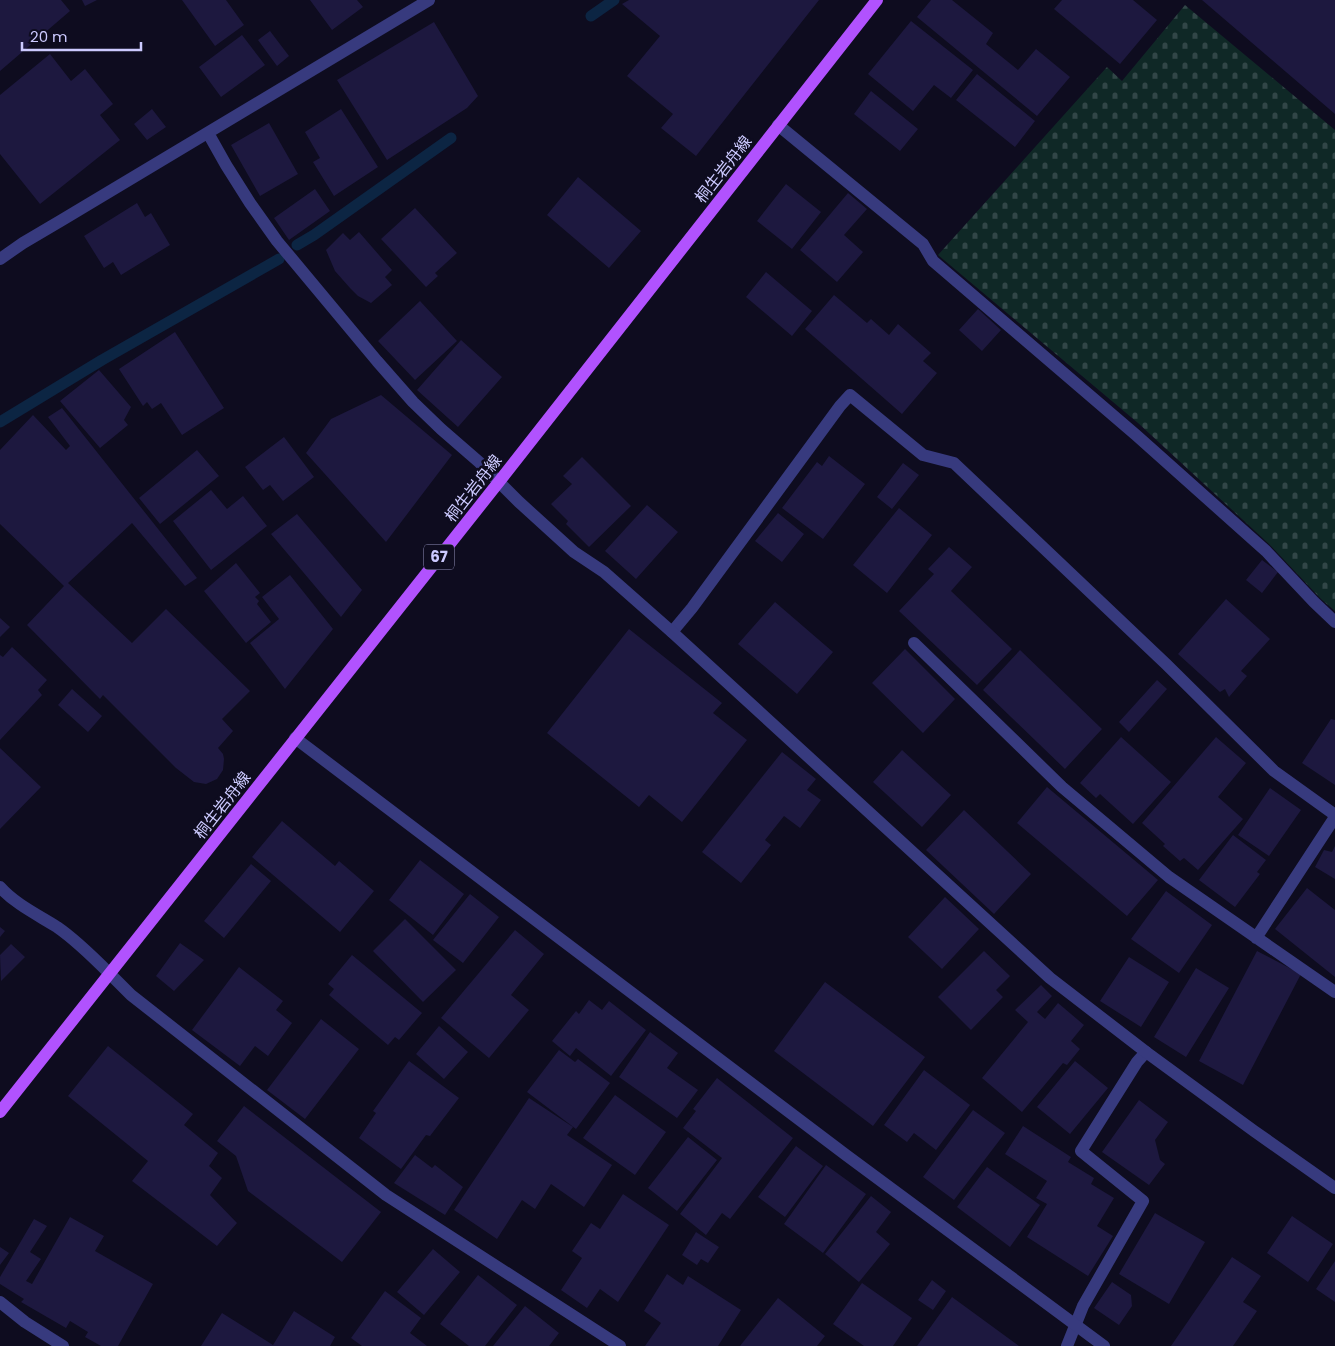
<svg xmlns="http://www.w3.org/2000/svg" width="1335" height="1346" font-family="Poppins,'Noto Sans JP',sans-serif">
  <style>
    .cemetery { fill: url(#cemetery-stones) }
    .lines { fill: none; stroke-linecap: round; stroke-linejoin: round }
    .stream { stroke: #0c2543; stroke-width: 11 }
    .building { fill: #1d183f }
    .service { stroke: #373a7e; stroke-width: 12 }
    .minor { stroke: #373a7e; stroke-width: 12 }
    .primary { stroke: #b152fe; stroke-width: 12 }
    .labels { text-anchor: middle; stroke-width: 5; stroke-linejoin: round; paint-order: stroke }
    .shield { fill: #0e0c1f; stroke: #9391bc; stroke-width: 1 }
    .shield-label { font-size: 15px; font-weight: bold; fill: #cccaff }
    .street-label { font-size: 16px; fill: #cccaff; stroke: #0e0c1f }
  </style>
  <defs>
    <pattern id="cemetery-stones" width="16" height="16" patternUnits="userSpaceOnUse" patternTransform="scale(1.25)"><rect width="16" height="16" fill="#0f2826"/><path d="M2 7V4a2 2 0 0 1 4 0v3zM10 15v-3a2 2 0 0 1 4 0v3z" fill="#314647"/></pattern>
  </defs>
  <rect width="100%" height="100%" fill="#0e0c1f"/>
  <!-- cemetery -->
  <path class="cemetery" d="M1185 5 1335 130V611L1321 599 1269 544 1138 423 938 255 1107 67 1122 81Z"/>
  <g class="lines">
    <!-- stream -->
    <path class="stream" d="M591 16 614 0
      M297 245 314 235 451 138
      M0 422 102 360 279 259"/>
  </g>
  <!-- building -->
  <path class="building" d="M0 0H61L70 11 0 71Z
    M82 0H97L85 6Z
    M182 0H226L244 25 215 46Z
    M310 0H357L363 7 332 30Z
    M629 0H819L696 156 661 128 673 114 627 76 660 36 622 4Z
    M931 0H952L993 33 986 44 1018 70 1036 49 1070 77 1037 116 917 17Z
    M1062 0H1133L1157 20 1120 64 1054 9Z
    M1202 0H1335V114Z
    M911 21 973 70 951 98 934 85 913 111 868 74Z
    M434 22 478 96 467 108 387 160 337 80Z
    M270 31 289 56 277 66 258 40Z
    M242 35 265 65 221 97 199 67Z
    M50 54 71 81 85 69 113 104 100 115 120 140 40 204 0 154V95Z
    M977 74 1035 121 1015 147 956 100Z
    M871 91 918 129 900 151 854 114Z
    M152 109 166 127 147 140 134 124Z
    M341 109 378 167 334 196 313 162 320 158 305 132Z
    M269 123 298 174 260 196 231 145Z
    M578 177 641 231 609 268 547 215Z
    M786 184 821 212 792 249 757 221Z
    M315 189 330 211 289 240 274 218Z
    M848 193 867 209 844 235 863 252 837 282 800 250Z
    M137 203 145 217 151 213 170 245 121 275 113 262 104 268 84 236Z
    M415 208 457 253 435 273 438 276 426 287 381 239Z
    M359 232 392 270 385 277 392 285 371 303 358 296 350 288 335 271 326 250 343 233 350 240Z
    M766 272 812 311 792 336 746 297Z
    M834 295 867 323 871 319 889 335 898 324 931 353 923 361 937 373 902 414 805 329Z
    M420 301 457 341 415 380 378 341Z
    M978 309 1001 330 982 351 959 330Z
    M175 332 224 408 182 435 161 403 152 409 147 402 143 406 119 369Z
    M461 340 502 377 458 427 417 390Z
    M99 370 131 407 124 420 128 425 100 448 60 401Z
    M381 395 452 455 386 542 306 453 331 419Z
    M62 408 197 578 185 586 132 523 68 583 132 643 166 609 250 691 222 719 233 731 218 748 223 754 224 759 223 770 217 779 206 784 194 782 176 768 103 695 100 699 27 625 64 586 0 524V450L33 415 66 450 70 446 48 417Z
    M284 437 314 477 283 501 270 485 263 490 245 467Z
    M197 450 219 476 160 524 139 498Z
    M829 456 865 484 823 539 782 508 817 462 822 466Z
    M582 457 631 506 589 547 566 524 568 521 551 504 572 484 563 476Z
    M903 463 919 475 892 509 877 497Z
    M211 490 227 509 243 496 267 526 211 570 173 521Z
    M647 505 678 532 636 579 605 551Z
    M899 508 932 535 887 593 853 565Z
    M778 513 804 534 782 562 755 541Z
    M297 514 362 590 341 617 271 534Z
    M949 547 972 567 951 591 1012 649 977 685 899 611 934 574 928 569Z
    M1262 560 1278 572 1262 593 1246 580Z
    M236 563 260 593 255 597 259 601 257 604 271 622 246 643 204 591Z
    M290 575 333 629 285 689 250 643 279 619 262 597Z
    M1226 599 1270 639 1241 671 1247 676 1229 697 1225 689 1220 692 1178 654Z
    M775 602 833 652 797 694 738 644Z
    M0 618 10 627 0 637Z
    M629 629 722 703 713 713 747 740 682 822 649 795 639 807 547 733Z
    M12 647 47 680 38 690 42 695 0 740V655L3 657Z
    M905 649 955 699 923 733 872 683Z
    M1020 650 1102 729 1065 769 983 690Z
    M1157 680 1167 689 1129 732 1119 722Z
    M72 689 102 716 88 732 58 705Z
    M1331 719 1335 720V785L1302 763Z
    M1121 737 1171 782 1133 824 1100 794 1096 798 1080 783Z
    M1216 737 1246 763 1218 797 1243 819 1198 870 1184 858 1180 861 1163 846 1165 844 1142 823Z
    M0 748 41 787 0 829Z
    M902 750 951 795 922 827 873 782Z
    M782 752 816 779 807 790 821 800 800 828 784 816 765 840 771 845 741 883 702 852Z
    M1047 787 1158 880 1127 916 1017 823Z
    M1270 788 1301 810 1269 856 1238 835Z
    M964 810 1031 874 994 914 926 850Z
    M282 821 335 866 339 861 374 891 340 932 252 857Z
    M1233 835 1266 860 1257 872 1260 874 1235 907 1199 880Z
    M1335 846V879L1315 867 1324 850 1332 852Z
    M420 860 464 894 433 935 389 900Z
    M251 864 271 881 224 938 204 921Z
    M1307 888 1335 910V977L1275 929Z
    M1166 891 1212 925 1179 973 1131 939Z
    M470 894 499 917 463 963 433 940Z
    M945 897 979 929 942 969 908 937Z
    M405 919 456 970 423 1002 373 951Z
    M0 927 5 931 0 937Z
    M515 930 544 954 511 995 529 1010 489 1058 441 1018Z
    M180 943 204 960 174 991 156 976Z
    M11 944 25 957 1 981 0 955Z
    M984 951 1010 976 996 990 1003 997 971 1030 938 997Z
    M1257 951 1301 974 1243 1085 1199 1061Z
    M352 955 422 1013 399 1040 395 1037 388 1045 329 995 334 989 328 984Z
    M1129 957 1169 982 1141 1027 1100 1001Z
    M239 967 283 1001 276 1010 292 1023 268 1056 255 1046 240 1066 192 1030Z
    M1196 968 1229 988 1186 1057 1154 1037Z
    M825 982 925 1057 873 1126 774 1051Z
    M1041 985 1052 996 1037 1012 1045 1019 1058 1003 1084 1025 1071 1041 1080 1049 1067 1065 1063 1063 1022 1112 982 1078 1028 1022 1015 1010Z
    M589 1000 602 1010 609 1001 646 1030 611 1076 576 1048 570 1056 552 1041 576 1011 579 1014Z
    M321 1019 359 1049 305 1119 267 1090Z
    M439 1026 468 1052 444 1079 416 1054Z
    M650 1032 678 1053 667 1068 698 1090 677 1118 619 1077Z
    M108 1046 193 1114 184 1125 218 1153 209 1166 222 1178 210 1195 237 1223 217 1246 132 1181 148 1161 68 1096Z
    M559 1050 575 1062 578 1059 610 1083 576 1129 527 1092Z
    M409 1061 459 1098 430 1136 426 1135 401 1169 359 1138 376 1113 373 1111Z
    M1075 1061 1108 1088 1070 1134 1037 1107Z
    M924 1070 970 1105 936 1150 914 1133 907 1142 884 1125Z
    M717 1078 793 1138 730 1219 722 1213 706 1235 680 1214 722 1158 683 1128 696 1111 693 1109Z
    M615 1095 666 1132 635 1175 583 1138Z
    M529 1098 573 1127 567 1135 612 1165 584 1207 551 1184 535 1209 522 1200 497 1239 454 1210Z
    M1139 1100 1168 1122 1155 1140 1160 1160 1165 1164 1149 1185 1102 1152Z
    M244 1106 381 1212 342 1262 248 1191 236 1156 217 1141Z
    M973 1110 1005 1133 954 1200 923 1177Z
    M1023 1126 1071 1157 1068 1162 1094 1178 1091 1184 1114 1198 1097 1226 1113 1236 1088 1276 1027 1237 1047 1204 1036 1198 1047 1181 1005 1154Z
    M688 1137 717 1160 677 1211 648 1188Z
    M796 1146 823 1166 785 1217 758 1197Z
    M415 1155 432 1168 435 1165 463 1187 445 1215 394 1183Z
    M826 1165 866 1194 823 1253 784 1224Z
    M987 1167 1040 1205 1010 1247 957 1207Z
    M623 1194 669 1225 618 1302 600 1289 587 1308 561 1290 582 1258 572 1251 591 1223 600 1229Z
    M871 1196 891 1212 876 1232 890 1244 859 1282 825 1254Z
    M1155 1213 1205 1242 1169 1304 1119 1274Z
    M1292 1216 1333 1244 1308 1282 1267 1253Z
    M70 1217 104 1236 95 1251 153 1284 118 1346H101L85 1337 88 1332 70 1321 66 1328 21 1302 24 1299 0 1284V1277L34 1219 47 1226 30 1252 41 1259 26 1281 32 1284Z
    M696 1232 719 1247 708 1263 701 1259 697 1265 682 1255Z
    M0 1247 9 1253 0 1265Z
    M433 1249 460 1272 424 1315 397 1292Z
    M1232 1257 1261 1276 1243 1302 1257 1311 1233 1346H1171Z
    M1335 1261V1302L1316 1289Z
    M667 1274 683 1285 688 1276 741 1310 718 1346H645L661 1323 644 1311Z
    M478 1275 517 1305 485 1346H469L440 1324Z
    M932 1280 946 1291 933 1310 918 1300Z
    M1112 1282 1131 1295 1132 1306 1119 1325 1094 1308Z
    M862 1283 912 1318 893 1346H864L833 1324Z
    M385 1291 421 1318 410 1333 427 1346H362L351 1338Z
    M952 1297 1019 1346H917Z
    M778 1298 825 1336 817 1346H740Z
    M525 1306 559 1333 549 1346H493Z
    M294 1311 335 1337 330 1346H201L222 1313 273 1345Z"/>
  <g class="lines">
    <!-- service -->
    <path class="service" d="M778 125 923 244 933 261 1136 435 1266 551 1314 602 1335 622
      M672 632 692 608 840 406 850 395 923 455 954 463 1166 664 1274 771 1335 815
      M914 643 1062 787 1169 877 1335 992
      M0 887C15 904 38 915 57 927 76 940 93 957 109 973
      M1256 938 1335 817
      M1067 1346 1083 1306 1143 1201 1081 1151 1137 1062 1146 1052"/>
    <!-- minor -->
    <path class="minor" d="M208 133 226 165 250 203 277 241 377 361 413 402 441 429 479 462 519 502 574 552 604 572 672 632 1050 978 1146 1052 1254 1131 1335 1188
      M0 259 23 243 62 220 429 0
      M295 738 846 1155 1104 1346
      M109 973 131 995 386 1195 620 1346
      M0 1302 25 1322 63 1346"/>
    <!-- primary -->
    <path class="primary" d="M0 1112 498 483 877 0"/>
  </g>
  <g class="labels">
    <!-- shield labels -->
    <rect class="shield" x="424" y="544.5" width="30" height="25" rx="4"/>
    <g class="shield-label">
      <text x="439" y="562">67</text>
    </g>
    <!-- street labels -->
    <g class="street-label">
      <text transform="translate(723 169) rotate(-52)" y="6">桐生岩舟線</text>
      <text transform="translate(473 488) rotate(-52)" y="6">桐生岩舟線</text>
      <text transform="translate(222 805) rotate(-52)" y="6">桐生岩舟線</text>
    </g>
  </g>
  <!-- scale -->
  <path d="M22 42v8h119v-8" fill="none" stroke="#cccaff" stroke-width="2.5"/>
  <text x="30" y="42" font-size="15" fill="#cccaff" stroke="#0e0c1f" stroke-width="4" paint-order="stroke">20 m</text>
</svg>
